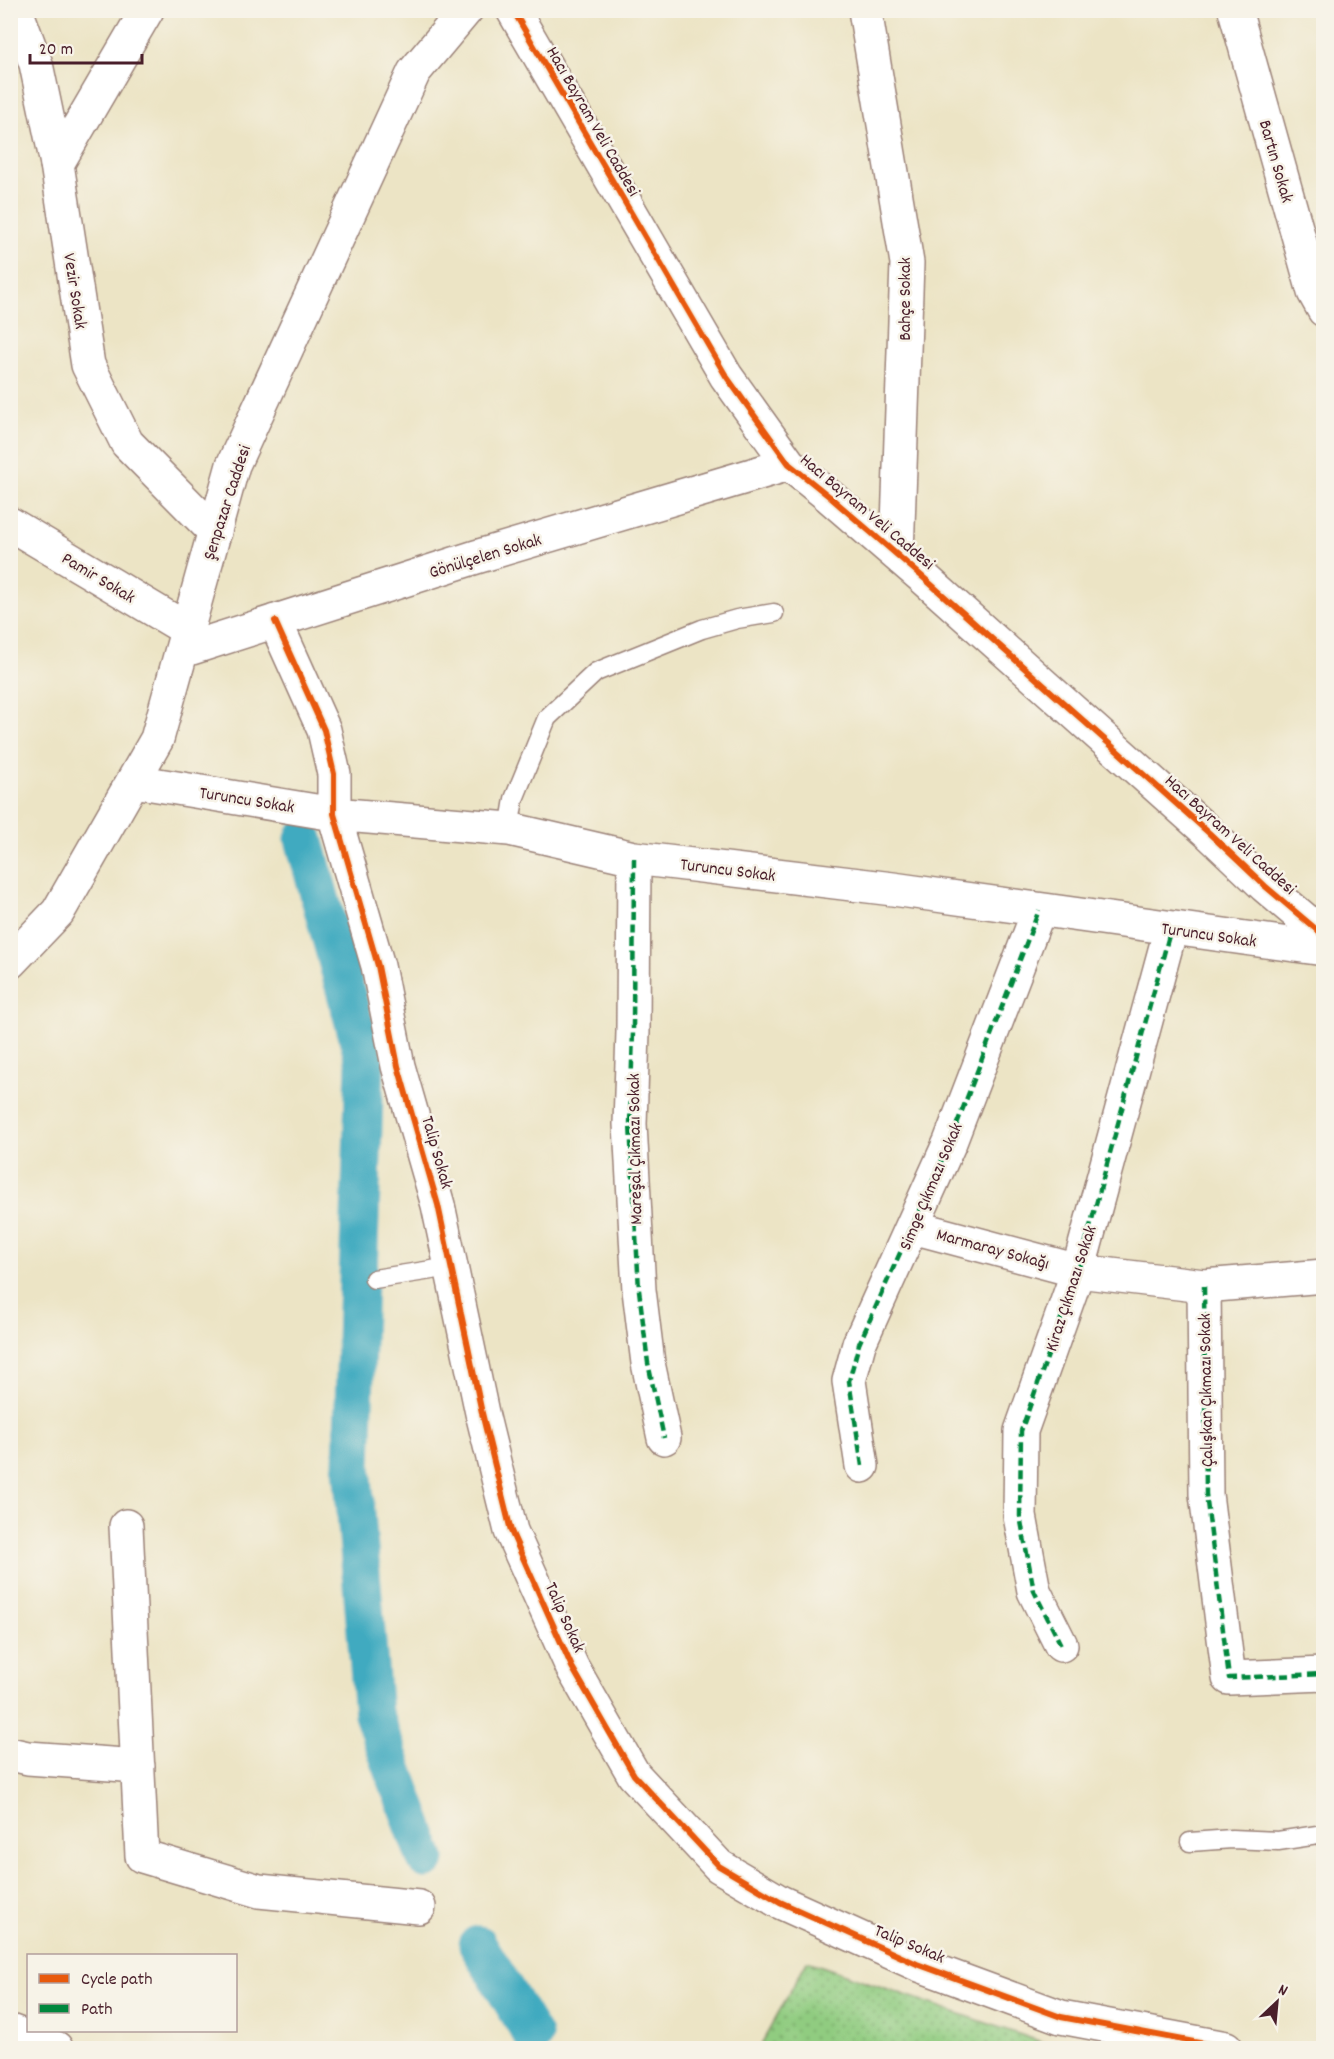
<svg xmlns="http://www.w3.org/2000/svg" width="1334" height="2059" font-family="Dekko,sans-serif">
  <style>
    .grass { fill: url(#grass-dots); stroke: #6d7656; stroke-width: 1.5 }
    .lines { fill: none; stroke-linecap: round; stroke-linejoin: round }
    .canal { stroke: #41aac0; stroke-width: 39 }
    .lane-casing { stroke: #9b8278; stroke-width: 21 }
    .street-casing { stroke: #9b8278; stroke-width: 36 }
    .secondary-casing { stroke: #9b8278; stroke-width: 36 }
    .lane { stroke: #fff; stroke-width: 18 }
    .street { stroke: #fff; stroke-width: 33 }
    .secondary { stroke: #fff; stroke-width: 33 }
    .quiet { stroke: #00873e; stroke-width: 4.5; stroke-dasharray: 9 4.5; stroke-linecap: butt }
    .cycleway-casing { stroke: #f7f3e8; stroke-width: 10 }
    .cycleway { stroke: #e8590c; stroke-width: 6 }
    .labels { text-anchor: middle; stroke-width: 5; stroke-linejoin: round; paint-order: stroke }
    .street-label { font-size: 18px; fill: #4a1f2b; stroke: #f7f3e8 }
  </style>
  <defs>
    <pattern id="grass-dots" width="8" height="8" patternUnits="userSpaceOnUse" patternTransform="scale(1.5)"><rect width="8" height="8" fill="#90cc80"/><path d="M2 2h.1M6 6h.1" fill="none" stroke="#78a569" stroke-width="1.8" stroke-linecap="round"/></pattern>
  </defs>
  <rect width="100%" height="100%" fill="#f7f3e8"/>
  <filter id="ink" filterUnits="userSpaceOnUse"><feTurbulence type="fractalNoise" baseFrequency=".0167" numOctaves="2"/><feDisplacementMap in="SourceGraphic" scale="12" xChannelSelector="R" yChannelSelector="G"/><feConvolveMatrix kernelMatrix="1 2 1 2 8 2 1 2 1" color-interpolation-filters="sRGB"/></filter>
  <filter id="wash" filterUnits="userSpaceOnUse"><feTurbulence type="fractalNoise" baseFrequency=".008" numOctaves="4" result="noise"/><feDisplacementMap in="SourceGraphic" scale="24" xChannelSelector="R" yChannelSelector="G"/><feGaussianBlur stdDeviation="1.35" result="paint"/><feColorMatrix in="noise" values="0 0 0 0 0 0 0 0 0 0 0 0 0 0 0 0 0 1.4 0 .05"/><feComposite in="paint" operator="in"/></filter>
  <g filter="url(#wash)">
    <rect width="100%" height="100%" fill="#ece4c5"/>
    <!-- grass -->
    <path class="grass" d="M807 1961 1059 2048H759Z"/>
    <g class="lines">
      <!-- canal -->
      <path class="canal" d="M304 839 365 1063 352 1466 373 1714 426 1859
        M478 1945 533 2036"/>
    </g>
  </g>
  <g filter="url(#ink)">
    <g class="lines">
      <defs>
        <path id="lane" d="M509 829 514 799 547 718 596 672 702 629 737 619 774 613
          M374 1279 451 1267
          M1190 1842 1232 1839 1278 1841 1324 1834"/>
        <path id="street" d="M513 10 726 376 789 464 830 497 925 579 1209 833 1265 886 1324 936
          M865 10 907 263 897 555
          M1235 10 1314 292 1324 310
          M57 164 147 10
          M10 524 188 630
          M275 621 324 730 334 774V814L378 966 398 1066 438 1205 482 1413 511 1531 572 1667 634 1775 719 1866 780 1902 917 1964 1061 2017 1226 2048
          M182 651 476 557 789 464
          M134 781 334 814 509 829 634 858 893 889 1324 949
          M634 858 633 1032 630 1124 639 1290 648 1363 664 1438
          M10 962 58 912 157 739 233 465 414 72 466 10
          M913 1227 1078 1271 1204 1286 1324 1276
          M1204 1286 1206 1494 1229 1678 1324 1674
          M862 1466 849 1381 859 1344 950 1142 1039 910
          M126 1526 142 1856 259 1891 419 1907
          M1061 1645 1034 1591 1020 1516 1021 1431 1078 1271 1171 928
          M10 1754 28 1758 138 1766"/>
        <path id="secondary" d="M16 10 36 64 57 164 88 365 127 443 215 532
          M10 2031 56 2048"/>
      </defs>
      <!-- lane casing -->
      <use href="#lane" class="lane-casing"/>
      <!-- street casing -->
      <use href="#street" class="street-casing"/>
      <!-- secondary casing -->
      <use href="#secondary" class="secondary-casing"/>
      <!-- lane -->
      <use href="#lane" class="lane"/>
      <!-- street -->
      <use href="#street" class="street"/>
      <!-- secondary -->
      <use href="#secondary" class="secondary"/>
      <!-- quiet -->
      <path class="quiet" d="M634 858 633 1032 630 1124 639 1290 648 1363 664 1438
        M1204 1286 1206 1494 1229 1678 1324 1674
        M862 1466 849 1381 859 1344 950 1142 1039 910
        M1061 1645 1034 1591 1020 1516 1021 1431 1078 1271 1171 928"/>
      <defs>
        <path id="cycleway" d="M513 10 726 376 789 464 830 497 925 579 1209 833 1265 886 1324 936
          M275 621 324 730 334 774V814L378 966 398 1066 438 1205 482 1413 511 1531 572 1667 634 1775 719 1866 780 1902 917 1964 1061 2017 1226 2048"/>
      </defs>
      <!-- cycleway casing -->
      <use href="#cycleway" class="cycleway-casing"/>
      <!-- cycleway -->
      <use href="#cycleway" class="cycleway"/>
    </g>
  </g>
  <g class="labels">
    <!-- street labels -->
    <g class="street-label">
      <text transform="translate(594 121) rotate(60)" y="6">Hacı Bayram Veli Caddesi</text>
      <text transform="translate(1277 161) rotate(74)" y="6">Bartın Sokak</text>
      <text transform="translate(76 291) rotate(81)" y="6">Vezir Sokak</text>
      <text transform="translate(904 299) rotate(-90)" y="6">Bahçe Sokak</text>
      <text transform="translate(226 502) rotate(-72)" y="6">Şenpazar Caddesi</text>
      <text transform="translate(868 511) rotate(40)" y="6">Hacı Bayram Veli Caddesi</text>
      <text transform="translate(485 555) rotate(-17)" y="6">Gönülçelen Sokak</text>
      <text transform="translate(99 577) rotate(31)" y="6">Pamir Sokak</text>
      <text transform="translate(247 799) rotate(9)" y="6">Turuncu Sokak</text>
      <text transform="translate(1231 834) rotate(42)" y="6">Hacı Bayram Veli Caddesi</text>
      <text transform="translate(728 869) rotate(7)" y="6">Turuncu Sokak</text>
      <text transform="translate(1209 934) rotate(8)" y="6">Turuncu Sokak</text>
      <text transform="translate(634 1149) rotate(-91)" y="6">Mareşal Çıkmazı Sokak</text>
      <text transform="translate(438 1152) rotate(74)" y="6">Talip Sokak</text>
      <text transform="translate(930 1186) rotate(-67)" y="6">Simge Çıkmazı Sokak</text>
      <text transform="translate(993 1248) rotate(15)" y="6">Marmaray Sokağı</text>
      <text transform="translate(1070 1288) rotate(-72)" y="6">Kiraz Çıkmazı Sokak</text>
      <text transform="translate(1205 1390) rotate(-91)" y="6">Çalışkan Çıkmazı Sokak</text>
      <text transform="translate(566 1617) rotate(66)" y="6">Talip Sokak</text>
      <text transform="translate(910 1943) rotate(23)" y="6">Talip Sokak</text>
    </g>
  </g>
  <!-- margin -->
  <rect width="1334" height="2059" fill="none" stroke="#f7f3e8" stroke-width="36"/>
  <!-- legend -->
  <rect x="27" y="1954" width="210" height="78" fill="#f7f3e8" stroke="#b29e9c" stroke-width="1.5"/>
  <rect x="39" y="1974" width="30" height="9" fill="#e8590c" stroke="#b29e9c" stroke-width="1.5"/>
  <text x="81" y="1984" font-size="18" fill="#4a1f2b">Cycle path</text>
  <rect x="39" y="2004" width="30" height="9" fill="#00873e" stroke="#b29e9c" stroke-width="1.5"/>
  <text x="81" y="2014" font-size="18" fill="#4a1f2b">Path</text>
  <!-- north arrow -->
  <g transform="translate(1277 2002) rotate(26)" stroke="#f7f3e8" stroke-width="4.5" paint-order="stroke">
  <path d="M0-4.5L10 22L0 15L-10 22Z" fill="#4a1f2b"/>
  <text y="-9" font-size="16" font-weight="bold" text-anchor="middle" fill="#4a1f2b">N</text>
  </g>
  <!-- scale -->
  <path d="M30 54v9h112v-9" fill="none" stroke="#4a1f2b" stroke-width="3"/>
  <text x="39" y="54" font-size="18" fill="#4a1f2b" stroke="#f7f3e8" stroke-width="4.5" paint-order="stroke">20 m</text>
</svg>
